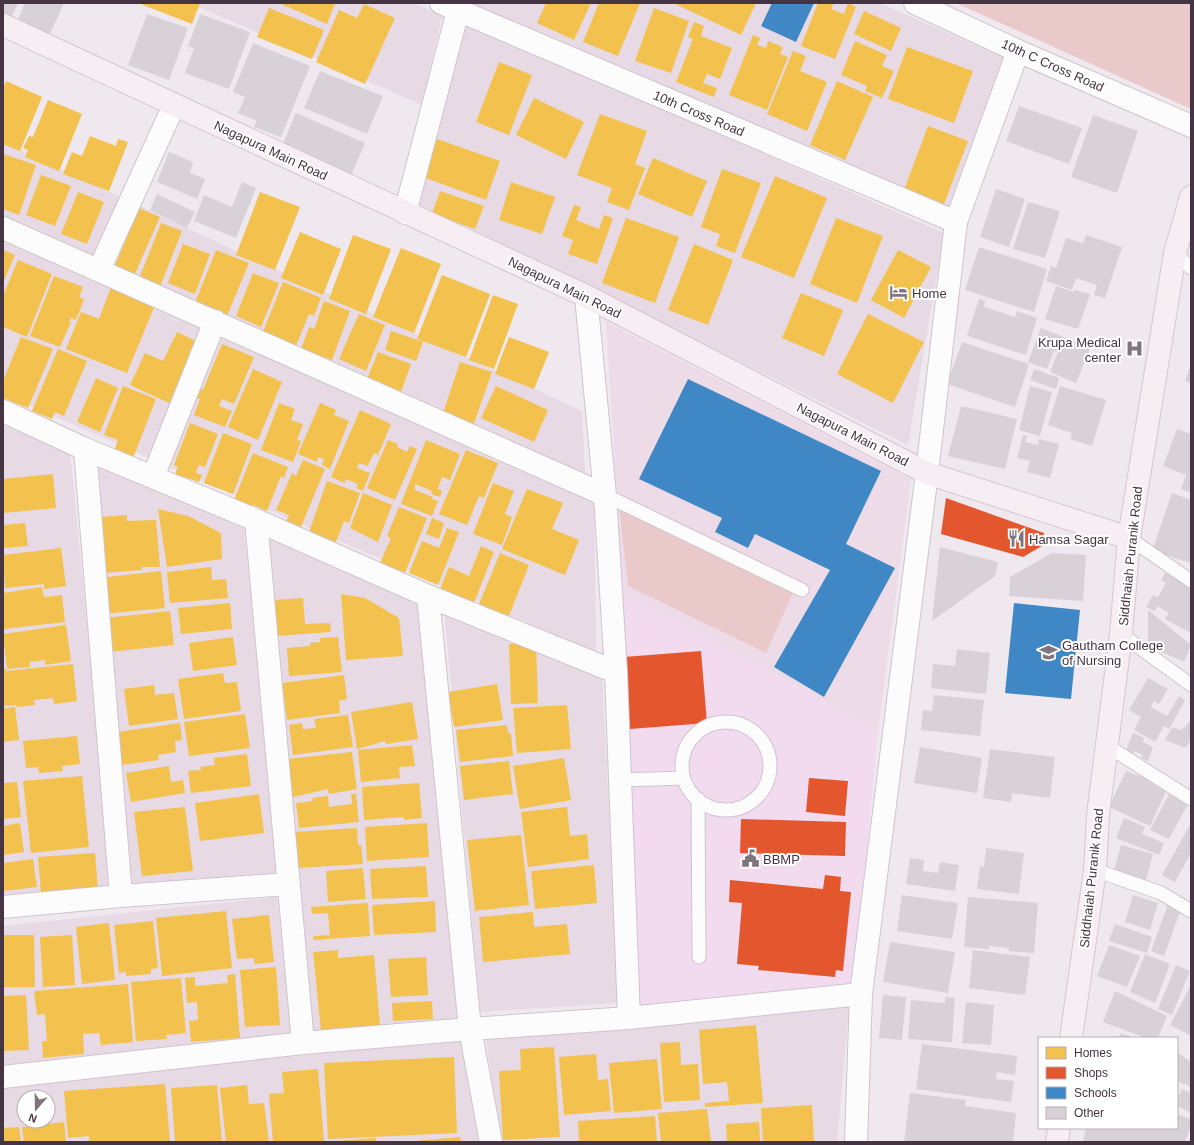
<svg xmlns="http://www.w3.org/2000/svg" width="1194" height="1145" font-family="Arial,sans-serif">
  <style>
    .residential { fill: #e7dae4; fill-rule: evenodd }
    .commercial { fill: #f2dbef }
    .education { fill: #eddbe8 }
    .green { fill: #eac9cb }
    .homes { fill: #f2c14e }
    .shops { fill: #e4572e }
    .schools { fill: #3f88c5 }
    .building { fill: #d8d1d7 }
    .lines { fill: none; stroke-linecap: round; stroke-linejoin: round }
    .lane-casing { stroke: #cdc5cc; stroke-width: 15 }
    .street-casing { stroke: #cdc5cc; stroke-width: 24 }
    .secondary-casing { stroke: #d5c6d2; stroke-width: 24 }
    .lane { stroke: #fdfcfc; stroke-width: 13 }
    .street { stroke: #fdfcfc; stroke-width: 22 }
    .secondary { stroke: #f6eef3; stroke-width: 22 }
    .labels { text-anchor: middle; stroke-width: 4; stroke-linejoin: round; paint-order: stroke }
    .street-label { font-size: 13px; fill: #453542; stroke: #fff }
    .poi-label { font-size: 13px; fill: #453542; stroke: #fff; text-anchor: start }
  </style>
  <rect width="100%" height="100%" fill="#efe8ee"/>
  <!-- residential -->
  <path class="residential" d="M190 3H414L442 16 422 105Z
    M469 3H880L1004 58 948 213Z
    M464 22 944 233 908 445 589 287 413 209Z
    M3 142 124 199 94 260 3 218Z
    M135 204 582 411 585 473 107 270Z
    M3 239 594 502 596 653 3 394Z
    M3 420 70 451 113 890 3 901Z
    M96 466 244 526 278 873 128 885Z
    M263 531 419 600 464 1021 309 1036Z
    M444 609 602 674 619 1003 480 1012Z
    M277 897 292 1037 3 1067V926Z
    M849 1007 837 1142H501L486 1040Z
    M464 1039 478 1142H3V1086ZM24 1097H48V1121H24Z"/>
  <!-- commercial -->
  <path class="commercial" d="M623 590 878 731 854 986 640 1005Z"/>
  <!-- education -->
  <path class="education" d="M606 322 911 479 878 731 623 590Z"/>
  <!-- green -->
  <path class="green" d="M956 3H1191V109Z
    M618 497 798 582 766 653 628 586Z"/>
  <!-- homes -->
  <path class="homes" d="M138 3H200L192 24Z
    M279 3H335L327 24Z
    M546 3H591L574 40 537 23Z
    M599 3H640L618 56 583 42Z
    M673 3H756L741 35Z
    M818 3H834L831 9 844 14 848 3 856 7 835 59 801 46Z
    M364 4 395 18 365 84 316 62 339 10 357 18Z
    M269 8 324 30 312 59 257 37Z
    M654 8 689 21 671 73 635 61Z
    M864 11 901 28 891 51 854 34Z
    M694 22 704 26 701 36 732 48 720 79 707 74 703 83 717 88 714 97 676 82 693 39 688 37Z
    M753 35 760 38 757 45 766 48 768 41 783 47 780 54 788 57 767 110 729 95Z
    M855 41 887 55 882 66 894 71 882 98 865 91 867 86 841 75Z
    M907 47 973 71 954 123 888 99Z
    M793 51 806 56 800 71 827 82 807 131 767 114Z
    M499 62 532 75 509 135 476 122Z
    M6 81 42 97 20 151 3 144V88Z
    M837 81 873 97 845 160 810 145Z
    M534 98 584 122 566 159 516 135Z
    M48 100 82 114 59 171 25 157 28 150 23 148 29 136 33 137Z
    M600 114 647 131 635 164 645 168 629 210 607 202 612 188 577 175Z
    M928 126 968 141 944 204 904 190Z
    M90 136 116 146 118 139 128 142 109 191 63 174 72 152 82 156Z
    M437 139 500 161 486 200 423 177Z
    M3 154 36 165 19 215 3 209Z
    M653 158 707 181 692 217 638 194Z
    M722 169 761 183 735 253 716 246 720 234 701 227Z
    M41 175 71 186 55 226 26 215Z
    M775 176 827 198 794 278 741 257Z
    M511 182 555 197 542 234 499 220Z
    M440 191 484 206 475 229 432 214Z
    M78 192 104 202 87 244 61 234Z
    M260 192 300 207 275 270 236 255Z
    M574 205 581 207 576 220 599 229 604 215 613 218 597 264 568 254 573 240 562 236Z
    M139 208 160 217 134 276 114 268Z
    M626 218 679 237 655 303 602 283Z
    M836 218 883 236 857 303 810 284Z
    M161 223 182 231 160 287 139 279Z
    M300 232 341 249 323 295 281 278Z
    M353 235 391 249 366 314 329 299Z
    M183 244 210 254 195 294 168 283Z
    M694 244 733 260 708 325 668 310Z
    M401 248 441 264 414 333 373 317Z
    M3 250 15 255 3 283Z
    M216 250 249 263 227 316 195 303Z
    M898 250 931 267 904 318 871 300Z
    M18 260 52 274 27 337 3 327 4 323H3V296Z
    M253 273 279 283 261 327 236 316Z
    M442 275 490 294 466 357 417 339Z
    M54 276 83 287 79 297 84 299 76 320 71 318 69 322H71L60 347 30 336Z
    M283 282 321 298 314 316 309 314 295 348 262 334Z
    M111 287 155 305 127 373 66 349 81 312 99 319Z
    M801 293 843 310 824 356 782 338Z
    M493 295 518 304 494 369 469 360Z
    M324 301 350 311 332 360 301 349 309 327 314 329Z
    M359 314 385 325 366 371 339 359Z
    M868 314 924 342 893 403 837 374Z
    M391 331 423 342 416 361 385 350Z
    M177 332 198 342 169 403 130 385 145 353 163 361Z
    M21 337 53 349 28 408 3 398V381Z
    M509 337 549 352 534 389 495 374Z
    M222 344 254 357 234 404 222 399 219 406 232 411 225 427 194 415 200 399 197 398 201 389 203 390Z
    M58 349 87 361 64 416 55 412 52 419 32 411Z
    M378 352 411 364 401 392 367 379Z
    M460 362 492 372 473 426 442 416Z
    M253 369 282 382 258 440 228 427Z
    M96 378 118 388 100 432 77 422Z
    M123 386 156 399 133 458 114 451 118 440 104 435Z
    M496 386 548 410 534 442 481 418Z
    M279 403 295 409 291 420 303 424 297 440 301 441 293 462 261 450Z
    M320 403 336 410 334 415 349 421 330 469 322 465 324 459 318 457 317 462 298 454Z
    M360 410 391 424 378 455 374 453 368 466 359 463 357 468 370 473 363 491 356 488 358 484 346 479 345 483 331 477Z
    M190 423 218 434 205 467 199 465 196 473 202 475 199 482 175 474 178 467 174 465Z
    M223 433 252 444 233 494 204 483Z
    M388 440 398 444 397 447 407 452 410 446 417 449 395 500 367 488Z
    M426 440 460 454 450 480 442 477 438 489 442 491 440 497 431 494 432 491 415 484V490L433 497 432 499 438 501 432 516 401 504Z
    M466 450 498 463 484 498 479 496 467 525 439 514Z
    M253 453 288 467 284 478 281 476 267 511 253 505 252 507 234 500Z
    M303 460 325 469 301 527 286 521 289 515 276 510 292 473 296 476Z
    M53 474 56 508 3 513V479Z
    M327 481 360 493 349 523 344 521 336 542 309 532Z
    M493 483 514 491 505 514 512 517 502 545 473 534Z
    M527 489 563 503 552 529 579 540 565 575 502 549Z
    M363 493 392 505 378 542 350 528Z
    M399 507 427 518 405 573 380 563 391 538 387 536Z
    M158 509 188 516 221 533 222 559 167 567Z
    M127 515V521L156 520 160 567H142V570L103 573 100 517Z
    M432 518 444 523 439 539 426 534Z
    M25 523 28 546 3 548V525Z
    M447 528 459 532 438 585 409 573 422 541 439 548Z
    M481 546 494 552 474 603 440 589 449 567 469 576Z
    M61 548 66 586 44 589V584L5 588 3 555Z
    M500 553 529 565 507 621 477 609Z
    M211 567 212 580 226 579 228 598 170 603 167 572Z
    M161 571 165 608 103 614 99 578Z
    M42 587 44 597 62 595 65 622 4 629 3 593Z
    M341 594 365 598 399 618 403 656 346 660Z
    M303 598 305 624 330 623 331 632 276 636 274 600Z
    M230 603 232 629 181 634 178 608Z
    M170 611 174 645 109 652 105 618Z
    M66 625 71 661 45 665V660L30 662V667L7 669 3 634Z
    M233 637 237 665 193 671 189 643Z
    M338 637 342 672 289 676 287 648 310 646V643L320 642V638Z
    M536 642 538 703 511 704 509 644Z
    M73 664 77 701 54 704 53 698 34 700 35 705 17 707 16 705 3 706V669H6V671Z
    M223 673 225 683 237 682 241 711 184 719 178 679Z
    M344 675 347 699 339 701 340 713 287 720 282 683Z
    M497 684 503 720 454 727 448 692Z
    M154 685 155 695 174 693 178 719 129 726 124 689Z
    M412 702 418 739 386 744 385 741 357 749 351 712Z
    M567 705 571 749 517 753 513 708Z
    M15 707 19 740 3 742V709Z
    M245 714 250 748 189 756 184 722Z
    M348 715 353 747 293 755 289 725 302 723 303 729 316 728 314 719Z
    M180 723 182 740 175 741 176 752 158 755 159 760 122 765 117 732Z
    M507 725 508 733H511L513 756 460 762 456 730Z
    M77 736 80 764 62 766 63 771 39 773 38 767 26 768 23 741Z
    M412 745 415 766 399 767 400 778 361 782 358 750Z
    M352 752 357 789 329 794 328 789 293 797 287 759Z
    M247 754 251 786 191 793 188 771 201 770 200 767 215 765 214 758Z
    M564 758 571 800 520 809 513 766Z
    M509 761 513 794 464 800 460 766Z
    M169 766 171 782 183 780 185 793 131 802 126 773Z
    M82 776 89 847 31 853 23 781Z
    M17 782 21 817 3 819V783Z
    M419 783 422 818 404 820V817L364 820 362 787Z
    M259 794 264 833 200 841 195 803Z
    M351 794H356L359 822 299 828 296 803 313 801 312 798 328 796 329 807 352 804Z
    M185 807 193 871 142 876 134 812Z
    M567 807 570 836 587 834 589 859 528 867 521 812Z
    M20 823 24 852 3 855V826Z
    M427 823 429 857 367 861 365 827Z
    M357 828 358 845H361L363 864 296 868 294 832Z
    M521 835 529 905 475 911 467 840Z
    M95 853 98 889 41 893 38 857Z
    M33 859 37 887 3 891V863Z
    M594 865 597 903 535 909 531 871Z
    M426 866 428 897 372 899 370 869Z
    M363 868 366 899 328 902 326 871Z
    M435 901 436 932 374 935 372 905Z
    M368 903 370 936 314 940 313 936 330 935 328 913 312 914 311 907Z
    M226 911 232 968 162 976 156 918Z
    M533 912 534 927 567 924 570 954 483 962 479 917Z
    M269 915 274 962 254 964V958L237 959 232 919Z
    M153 921 158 968 151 969V974L126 976V972L119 973 114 925Z
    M109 923 115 980 82 984 76 927Z
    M3 935H34L35 987H3Z
    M72 935 75 985 43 987 40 937Z
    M338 950V958L374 955 380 1026 321 1031 313 952Z
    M426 957 428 995 391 997 388 959Z
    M276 967 280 1025 245 1027 240 970Z
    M235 974 240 1038 191 1042 189 1021 198 1020 197 1002 187 1003 185 978 195 977V986L228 983 227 975Z
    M181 978 186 1033 166 1035 167 1039 136 1041 131 982Z
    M128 984 133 1042 101 1045 99 1033 83 1034 84 1054 43 1058 42 1041H47L45 1014 37 1015 34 991Z
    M26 995 29 1050 3 1051V996Z
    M432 1001 433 1019 393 1021 392 1003Z
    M756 1025 763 1103 705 1107V1103L729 1101 727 1082 703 1084 699 1030Z
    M680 1042 681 1065 698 1064 700 1100 664 1102 660 1043Z
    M554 1047 560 1137 503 1140 499 1071 521 1070 520 1049Z
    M596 1054 598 1080 608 1079 611 1111 564 1115 559 1057Z
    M454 1057 457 1133 328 1139 324 1063Z
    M657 1059 662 1109 614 1113 609 1063Z
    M318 1069 324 1141 273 1142 269 1094 284 1093 282 1072Z
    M165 1084 170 1142H89V1136L68 1138 64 1091Z
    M217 1085 222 1142H175L171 1088Z
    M247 1085 249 1104 264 1103 269 1142H226L220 1088Z
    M812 1105 814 1142H763L761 1108Z
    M707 1109 711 1142H661L658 1113Z
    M655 1116 657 1142H579L578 1121Z
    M64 1122 66 1142H24L22 1127Z
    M759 1122 760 1142H727L726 1124Z
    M19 1127 21 1142H3V1128Z
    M460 1137 461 1142H415V1141Z
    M376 1138V1142H337V1141Z"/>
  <!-- shops -->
  <path class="shops" d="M946 498 1044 533 1042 546 1023 557 941 534Z
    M701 651 707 723 630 729 624 657Z
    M809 778 848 781 845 816 806 812Z
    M741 819 846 822 845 856 740 853Z
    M825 875 841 877 840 891 851 892 843 971 836 970 835 977 758 970 759 966 737 964 742 903 729 902 730 880 823 889Z"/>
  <!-- schools -->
  <path class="schools" d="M772 3H814L796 42 761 26Z
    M688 379 881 471 846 544 895 568 824 697 774 667 830 570 755 534 748 548 715 532 722 518 639 479Z
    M1014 603 1080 610 1071 699 1005 693Z"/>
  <!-- building -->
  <path class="building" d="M3 3H18L11 18 3 14Z
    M25 3H64L48 38 16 24Z
    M147 14 188 28 169 80 128 65Z
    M200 14 250 32 229 89 185 73 194 48 188 46Z
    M253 43 310 66 281 137 254 127 257 121 238 113 245 97 233 92Z
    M320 71 383 96 367 134 304 108Z
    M1019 106 1082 128 1069 164 1006 141Z
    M296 113 365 143 351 176 282 146Z
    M1093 115 1138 131 1117 193 1071 177Z
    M169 152 193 162 190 173 205 179 197 199 157 182Z
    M242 182 256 188 236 238 194 221 204 195 232 207Z
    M996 189 1025 199 1009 247 980 237Z
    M157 194 195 212 187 228 150 210Z
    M1028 202 1060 211 1045 258 1013 249Z
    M1086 235 1122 247 1105 298 1094 295 1097 285 1076 278 1072 290 1046 281 1051 266 1056 268 1066 238 1083 243Z
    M979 247 1047 269 1034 312 965 290Z
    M1056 286 1074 292 1075 290 1090 294 1078 329 1045 319Z
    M979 299 985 301 984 307 1015 317 1017 311 1037 318 1026 355 967 336Z
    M1041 328 1090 348 1076 383 1050 372 1058 352 1054 351 1047 369 1028 362Z
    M962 342 1029 364 1015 407 947 384Z
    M1191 365V383L1185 381Z
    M1034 369 1059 378 1056 389 1030 380Z
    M1030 386 1052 392 1040 436 1019 430Z
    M1060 386 1106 400 1092 446 1070 439 1072 433 1048 425Z
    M961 406 1017 419 1005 469 948 456Z
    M1177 429 1191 434V493L1181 489 1186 475 1163 466Z
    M1023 435 1027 436 1025 442 1038 445 1039 439 1059 444 1050 478 1027 472 1030 461 1017 458Z
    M1172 493 1191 500V563L1152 551Z
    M940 547 998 562 995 576 932 621Z
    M1052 553 1086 555 1083 601 1009 596 1010 577Z
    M1165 573 1191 587V633L1165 619 1169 613 1157 606 1155 611 1146 607 1153 595 1158 597 1166 583 1161 580Z
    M1148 610 1191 645 1184 662 1148 646Z
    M957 649 990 653 986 694 931 688 933 664 955 666Z
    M1148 678 1168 689 1159 704 1154 701 1151 707 1167 716 1179 696 1185 700 1169 729 1164 726 1155 742 1134 730 1141 717 1129 710Z
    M934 695 984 700 980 736 921 730 923 710 932 711Z
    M1191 720V739L1186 748 1165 740 1172 727 1180 730 1185 727Z
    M1133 733 1144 738 1143 742 1153 747 1148 761 1141 758 1143 755 1134 751 1133 754 1126 751Z
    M920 747 982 758 977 793 914 783Z
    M990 749 1055 757 1050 798 1012 793 1011 802 983 798Z
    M1126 771 1168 787 1150 826 1109 807Z
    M1169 794 1188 804 1169 839 1150 830Z
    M1124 818 1145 827 1142 834 1164 843 1159 855 1116 838Z
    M1191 823V853L1175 882 1162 875Z
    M1121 845 1153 854 1146 880 1114 871Z
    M986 848 1024 853 1019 894 977 889 980 866 984 867Z
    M910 858 924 860 923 871 938 873 940 862 959 865 955 891 906 884Z
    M902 895 958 903 952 939 897 931Z
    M1133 895 1158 903 1150 930 1125 922Z
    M968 897 1038 903 1034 953 1009 951V948L989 946V949L964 947Z
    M1168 904 1181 909 1164 956 1151 951Z
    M1115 924 1152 937 1147 953 1109 941Z
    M890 942 955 952 948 993 883 982Z
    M1109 945 1140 956 1127 987 1097 976Z
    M973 950 1030 957 1025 995 969 988Z
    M1145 954 1170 964 1155 1003 1130 992Z
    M1176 965 1190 971 1172 1015 1158 1009Z
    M1191 985V1036L1170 1025Z
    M1115 991 1167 1016 1158 1038H1146L1103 1022Z
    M883 995 906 997 902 1040 879 1038Z
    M945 997 955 998 952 1042 908 1039 911 1000 945 1003Z
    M966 1002 994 1005 991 1045 962 1043Z
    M1121 1033 1134 1038H1119Z
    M922 1044 1017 1056 1015 1075 997 1072 996 1079 1014 1081 1011 1102 916 1089Z
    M1178 1053 1191 1062V1087L1177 1081Z
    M1182 1089 1191 1093V1113L1177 1106V1100Z
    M910 1093 966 1100 965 1106 1016 1113 1013 1142H904Z
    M1177 1114 1191 1119V1126L1185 1142H1083L1086 1128H1177Z"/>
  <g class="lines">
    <defs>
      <path id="lane" d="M1175 253 1191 268
        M605 495 802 590
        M1129 538 1191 581
        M1121 634 1191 685
        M682 766a44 44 0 1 1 88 0a44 44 0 1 1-88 0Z
        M1106 745 1191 799
        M620 780 684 778
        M698 799 699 957
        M1095 870 1161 893 1191 911"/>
      <path id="street" d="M441 3 956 222
        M915 3 1018 51 1191 126
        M405 213 460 3
        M3 228 605 495
        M99 270 174 105
        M586 296 605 495 616 672 629 1018
        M3 411 85 449 256 520 428 596 470 1029 491 1142
        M85 449 121 896
        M153 477 215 321
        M256 520 303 1043
        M428 596 616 672
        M3 907 121 896 288 884
        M3 1077 303 1043 470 1029 629 1018 861 994 927 473 956 222 1018 51
        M856 1142 861 994"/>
      <path id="secondary" d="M3 25 586 296 927 473 1129 538
        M1071 1038 1095 870 1098 815 1121 634 1129 538 1175 253 1191 197
        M1057 1142 1059 1128"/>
    </defs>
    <!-- lane casing -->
    <use href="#lane" class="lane-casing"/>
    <!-- street casing -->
    <use href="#street" class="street-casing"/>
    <!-- secondary casing -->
    <use href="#secondary" class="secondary-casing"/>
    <!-- lane -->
    <use href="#lane" class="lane"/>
    <!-- street -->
    <use href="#street" class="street"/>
    <!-- secondary -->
    <use href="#secondary" class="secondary"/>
  </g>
  <!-- icons -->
  <defs>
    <symbol id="hotel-bare" viewBox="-9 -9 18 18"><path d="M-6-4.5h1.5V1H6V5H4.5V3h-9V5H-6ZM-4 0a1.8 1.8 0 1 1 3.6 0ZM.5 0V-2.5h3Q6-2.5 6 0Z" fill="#80747e" stroke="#fff" stroke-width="2.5" paint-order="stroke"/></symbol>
    <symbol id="hospital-bare" viewBox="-9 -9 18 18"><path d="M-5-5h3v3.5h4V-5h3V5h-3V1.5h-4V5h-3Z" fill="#80747e" stroke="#fff" stroke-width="2.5" paint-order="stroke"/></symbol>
    <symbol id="restaurant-bare" viewBox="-9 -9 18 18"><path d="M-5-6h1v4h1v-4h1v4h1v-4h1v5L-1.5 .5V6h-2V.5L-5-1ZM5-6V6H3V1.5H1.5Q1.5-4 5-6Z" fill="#80747e" stroke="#fff" stroke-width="2.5" paint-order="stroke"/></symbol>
    <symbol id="school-bare" viewBox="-9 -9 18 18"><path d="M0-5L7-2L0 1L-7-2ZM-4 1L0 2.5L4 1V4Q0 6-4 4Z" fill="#80747e" stroke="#fff" stroke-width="2.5" paint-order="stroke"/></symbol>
    <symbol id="civic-bare" viewBox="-9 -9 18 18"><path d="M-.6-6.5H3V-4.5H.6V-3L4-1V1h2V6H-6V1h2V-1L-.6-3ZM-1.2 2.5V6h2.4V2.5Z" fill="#80747e" stroke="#fff" stroke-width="2.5" paint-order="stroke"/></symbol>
  </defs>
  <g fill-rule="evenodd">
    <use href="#hotel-bare" x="886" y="280" width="25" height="25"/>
    <use href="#hospital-bare" x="1122" y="336" width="25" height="25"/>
    <use href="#restaurant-bare" x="1004" y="526" width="25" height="25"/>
    <use href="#school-bare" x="1036" y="640" width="25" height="25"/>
    <use href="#civic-bare" x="738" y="846" width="25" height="25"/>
  </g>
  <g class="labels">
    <!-- street labels -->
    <g class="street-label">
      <text transform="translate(1053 65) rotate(24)" y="5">10th C Cross Road</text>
      <text transform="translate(699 113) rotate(23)" y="5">10th Cross Road</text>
      <text transform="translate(271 150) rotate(25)" y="5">Nagapura Main Road</text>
      <text transform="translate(565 287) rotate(26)" y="5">Nagapura Main Road</text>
      <text transform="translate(853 434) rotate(27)" y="5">Nagapura Main Road</text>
      <text transform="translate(1130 556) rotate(-84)" y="5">Siddhaiah Puranik Road</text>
      <text transform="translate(1091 878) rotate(-84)" y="5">Siddhaiah Puranik Road</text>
    </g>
    <!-- poi labels -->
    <g class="poi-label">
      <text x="912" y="298">Home</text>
      <text x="1121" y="347" text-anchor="end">Krupa Medical<tspan x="1121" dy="15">center</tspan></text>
      <text x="1029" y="544">Hamsa Sagar</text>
      <text x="1062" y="650">Gautham College<tspan x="1062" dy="15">of Nursing</tspan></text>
      <text x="763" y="864">BBMP</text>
    </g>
  </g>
  <!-- border -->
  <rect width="1194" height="1145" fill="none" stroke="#453542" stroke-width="8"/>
  <!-- legend -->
  <rect x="1038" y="1037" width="140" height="92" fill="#ffffff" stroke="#b5aeb3"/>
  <rect x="1046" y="1047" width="20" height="12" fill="#f2c14e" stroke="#b5aeb3"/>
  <text x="1074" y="1057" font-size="12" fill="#453542">Homes</text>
  <rect x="1046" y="1067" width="20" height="12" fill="#e4572e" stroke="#b5aeb3"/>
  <text x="1074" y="1077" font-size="12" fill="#453542">Shops</text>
  <rect x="1046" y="1087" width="20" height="12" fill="#3f88c5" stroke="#b5aeb3"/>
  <text x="1074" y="1097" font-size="12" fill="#453542">Schools</text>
  <rect x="1046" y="1107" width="20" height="12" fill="#d8d1d7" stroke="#b5aeb3"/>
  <text x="1074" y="1117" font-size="12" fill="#453542">Other</text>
  <!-- north arrow -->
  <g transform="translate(36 1109) rotate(200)"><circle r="19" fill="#ffffff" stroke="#b5aeb3"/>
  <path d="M0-3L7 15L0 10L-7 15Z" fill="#80747e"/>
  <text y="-6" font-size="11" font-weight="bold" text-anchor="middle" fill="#453542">N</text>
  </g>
</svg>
